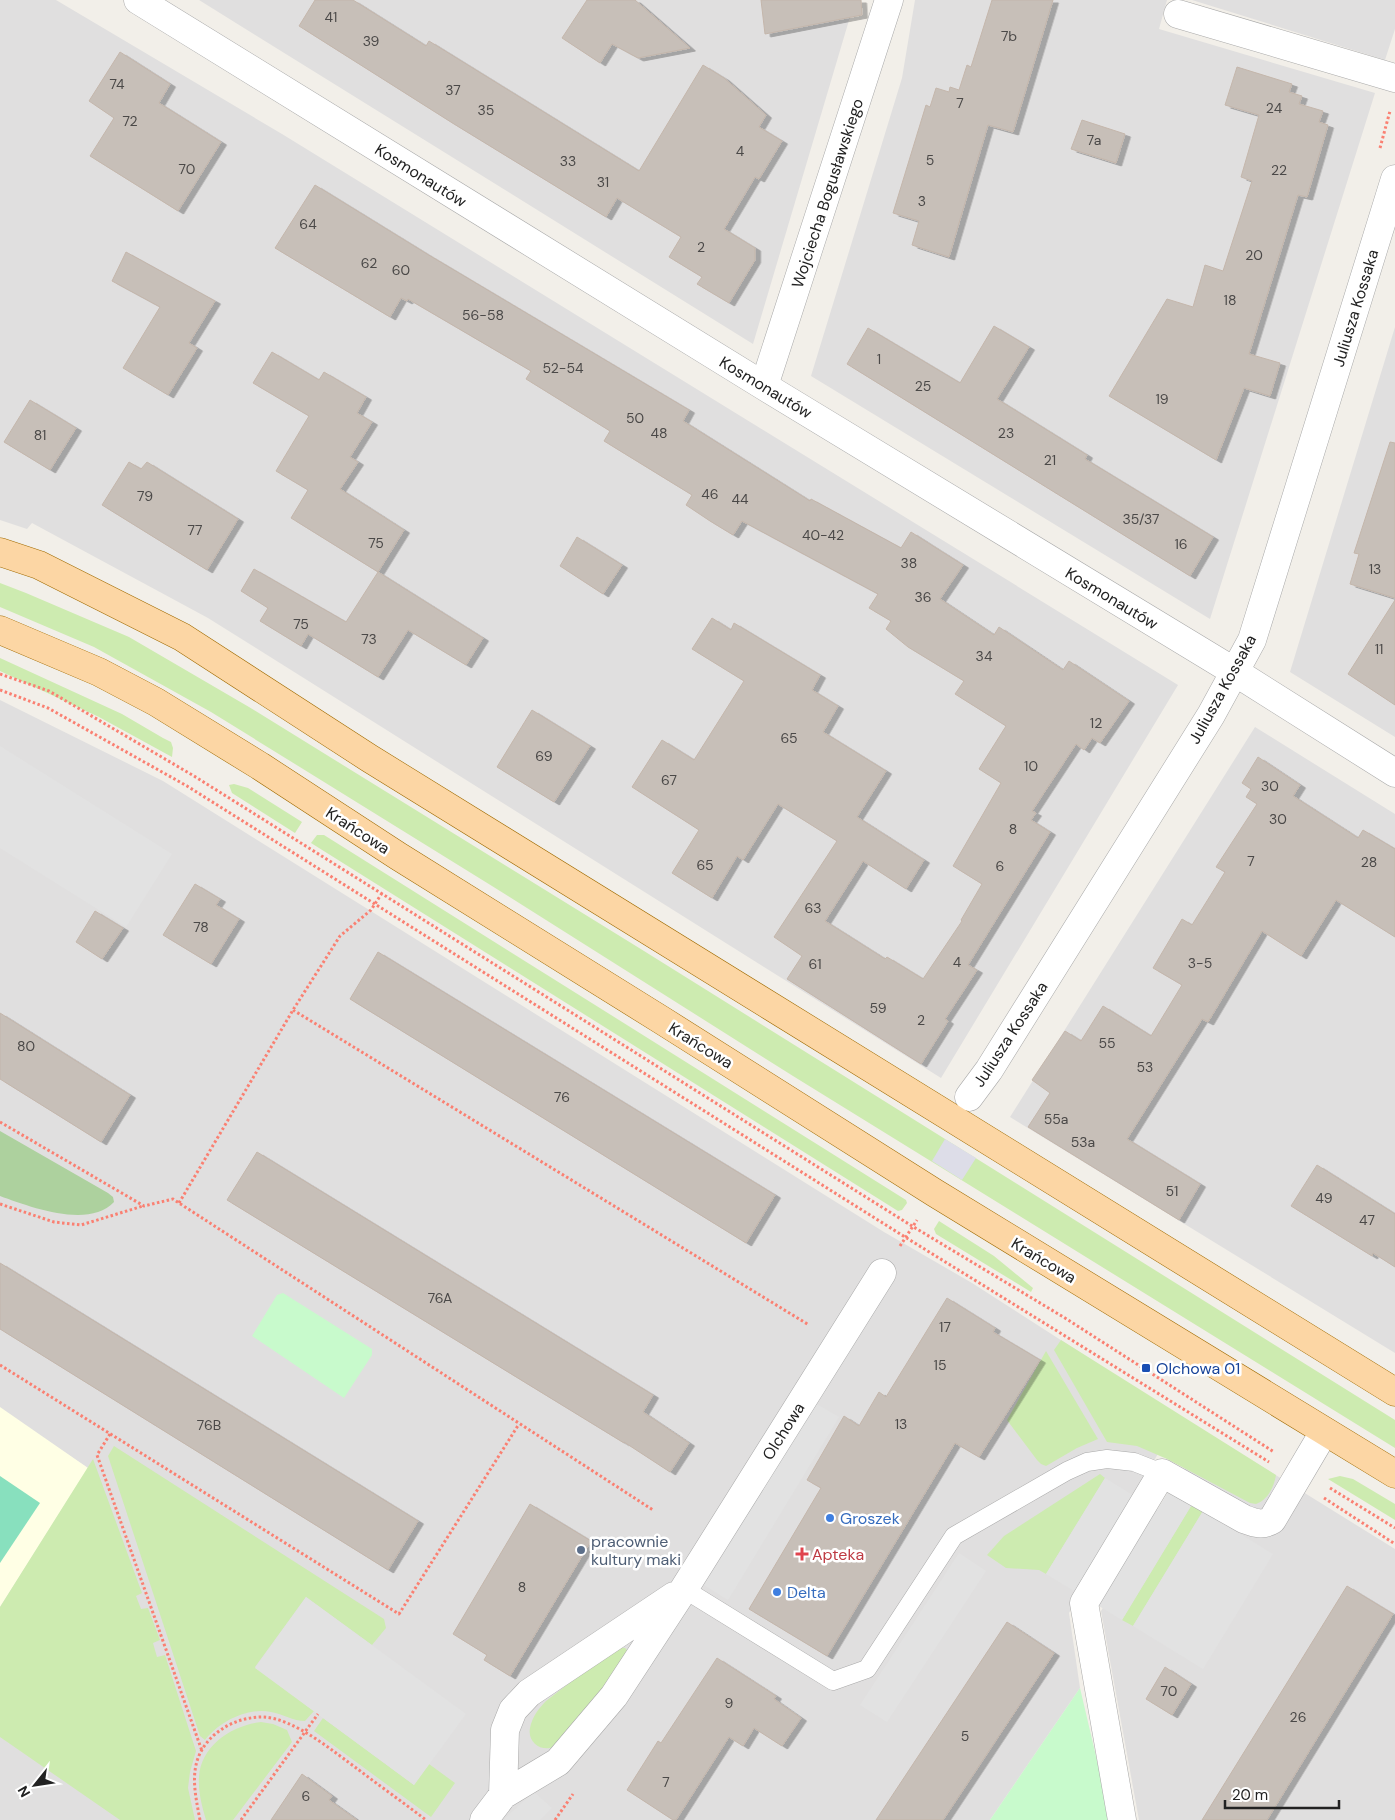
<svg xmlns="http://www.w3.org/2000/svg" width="1395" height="1820" font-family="'DM Sans',sans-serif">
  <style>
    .residential { fill: #e0dfdf }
    .education { fill: #ffffe5 }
    .grass { fill: #cdebb0 }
    .forest { fill: #add19e }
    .park { fill: #c8facc }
    .pitch { fill: #88e0be }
    .parking { fill: #e2e2e2 }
    .plaza { fill: #dddde8 }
    .building { fill: #c7bfb8; stroke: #c4b6ab; filter: url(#shadow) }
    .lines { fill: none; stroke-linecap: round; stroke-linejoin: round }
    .lane-casing { stroke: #a9a9a9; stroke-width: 19 }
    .street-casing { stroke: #a9a9a9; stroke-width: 29 }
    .primary-casing { stroke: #a06b00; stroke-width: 29 }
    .path { stroke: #fa8072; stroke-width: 3; stroke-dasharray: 2.5 2.5; stroke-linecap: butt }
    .lane { stroke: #fff; stroke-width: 18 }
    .street { stroke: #fff; stroke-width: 28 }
    .primary { stroke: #fcd6a4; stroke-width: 28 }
    .transit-dot { fill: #1a4fb4; stroke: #fff; stroke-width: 2 }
    .shop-dot { fill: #3f7fe0; stroke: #fff; stroke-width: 2 }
    .service-dot { fill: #5c6f8a; stroke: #fff; stroke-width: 2 }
    .health-dot { fill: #e0444e; stroke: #fff; stroke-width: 2 }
    .labels { text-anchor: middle; stroke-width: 5; stroke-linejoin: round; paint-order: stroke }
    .number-label { font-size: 14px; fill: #4b4948 }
    .street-label { font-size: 16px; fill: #222; stroke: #fff }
    .transit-label { font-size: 16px; fill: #164399; stroke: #fff; text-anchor: start }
    .shop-label { font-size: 16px; fill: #366cbe; stroke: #fff; text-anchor: start }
    .service-label { font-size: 16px; fill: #4e5e75; stroke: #fff; text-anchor: start }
    .health-label { font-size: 16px; fill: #be3a42; stroke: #fff; text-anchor: start }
  </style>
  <defs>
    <filter id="shadow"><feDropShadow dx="5.5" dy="3" stdDeviation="0" flood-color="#0004"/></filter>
  </defs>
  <rect width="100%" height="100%" fill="#f2efe9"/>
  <!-- residential -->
  <path class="residential" d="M0 0H56L282 134 1178 685 941 1078 208 618 32 523 27 529 0 520Z
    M199 0H855L753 344Z
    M915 0H1167L1159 29 1375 93 1210 619 811 376 902 78Z
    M1192 0H1395V29L1385 60Z
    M1395 327V737L1290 672Z
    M0 700 163 781 884 1232 972 1283 1179 1416 1069 1613 1080 1688 990 1820H0V1607L88 1468 0 1409Z
    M1255 727 1395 814V1353L1010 1117Z
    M1206 1432 1395 1549V1820H1139L1101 1611Z"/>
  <!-- education -->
  <path class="education" d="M0 1407 88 1468 0 1607Z"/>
  <!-- grass -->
  <path class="grass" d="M0 583 26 593 129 637 249 707 644 951 1395 1420V1448L793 1076 492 886 211 712 94 647 0 607Z
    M0 658 122 714 163 738 171 742 173 748 172 757 99 717 0 671Z
    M234 784 248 788 302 822 295 833 232 793 229 785Z
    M317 835H324L906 1200 907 1203 902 1210 898 1211 311 843Z
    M939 1221 994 1256 1033 1288 1031 1292 936 1234 934 1229Z
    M1061 1340 1276 1475C1274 1487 1268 1500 1256 1504L1250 1503 1167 1459 1137 1446 1107 1442 1054 1350Z
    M1046 1351 1098 1439 1077 1448 1046 1466 1041 1464 1037 1460 1007 1420Z
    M114 1446 384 1619 386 1628 372 1645 306 1597 255 1667 314 1711 305 1721C293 1721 283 1714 271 1712 247 1707 219 1722 205 1740L200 1736 108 1456Z
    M93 1459 142 1593 136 1596 141 1609 148 1608 160 1640 153 1643 157 1657 165 1655 196 1751 190 1772 188 1788 195 1820H120L0 1737V1607Z
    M1100 1474 1105 1478 1046 1574 1039 1570 1006 1568 987 1555 1004 1536Z
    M1340 1476 1353 1479 1395 1504V1520L1328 1479Z
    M1191 1506 1203 1511 1133 1626 1122 1620Z
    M616 1647 625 1648 629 1652V1658L555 1746C543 1753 527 1743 530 1728 532 1717 539 1708 546 1701Z
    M323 1718 414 1785 429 1764 455 1783 431 1817 314 1731Z
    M261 1722 273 1724 287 1730 292 1742 233 1820H206C202 1806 198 1792 199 1777 201 1745 233 1725 261 1722Z"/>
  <!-- forest -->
  <path class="forest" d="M0 1131 108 1193 113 1197 114 1202C89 1229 30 1207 0 1196Z"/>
  <!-- park -->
  <path class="park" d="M283 1293 372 1349V1355L344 1398 252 1336 277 1295Z
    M1080 1688 1111 1820H990Z"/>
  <!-- pitch -->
  <path class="pitch" d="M0 1476 40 1503 0 1563Z"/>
  <!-- parking -->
  <path class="parking" d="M0 746 172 854 126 927 0 848Z
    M815 1403 839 1417 728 1600 704 1585Z
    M1105 1478 1157 1510 1168 1492 1191 1506 1122 1620 1046 1574Z
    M1203 1511 1273 1554 1203 1669 1133 1626Z
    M959 1553 986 1571 887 1722 860 1705Z
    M306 1597 466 1714 414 1785 255 1668Z
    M534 1792 552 1808 540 1820H503Z"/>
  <!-- plaza -->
  <path class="plaza" d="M945 1139 976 1158 962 1180 932 1161Z"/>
  <!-- building -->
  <path class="building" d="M315 0H353L426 46 429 41 639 171 703 65 724 78 766 115 759 127 782 141 759 179 755 177 724 229 755 248V260L729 303 697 284 702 277 669 257 681 237 617 198 606 217 454 124 299 26Z
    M587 0H635L690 48 638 58 612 44 600 63 562 38Z
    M761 0H861L862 15 765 34Z
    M992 0H1053L1013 132 988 125 949 257 912 245 919 221 893 213 926 105 930 107 936 88 949 92 950 87 959 90 967 65 971 67Z
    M120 52 170 84 159 103 221 142 178 211 90 156 114 118 89 101Z
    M1237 67 1292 84 1289 92 1302 96 1299 104 1323 111 1319 122 1328 125 1307 197 1298 195 1249 354 1280 363 1270 396 1244 388 1216 460 1109 396 1167 299 1193 307 1205 265 1223 271 1252 181 1241 177 1259 115 1225 105Z
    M1082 120 1125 134 1116 163 1071 149Z
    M315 185 427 254 689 410 683 421 810 501 811 499 901 548 911 532 936 548 963 565 940 599 994 635 999 627 1063 670 1069 661 1129 701 1100 743 1092 738 1084 750 1076 744 1032 811 1036 813 1031 820 1050 832 968 965 977 970 945 1019 948 1021 921 1064 787 979 802 956 774 937 837 841 778 804 743 860 737 856 712 898 672 873 699 830 632 787 662 740 694 760 744 681 692 649 712 618 731 630 734 623 820 675 812 690 838 706 823 732 886 771 857 817 924 860 906 889 863 861 825 921 885 959 887 957 923 979 962 921 961 920 982 884 953 866 1001 783 979 769 1006 726 955 694 964 681 908 647 886 629 891 621 869 608 878 594 742 521 733 535 710 521 686 505 692 495 604 441 610 431 526 379 531 371 408 299 407 301 401 298 390 317 275 248Z
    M126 252 215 301 189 343 197 348 168 395 123 368 160 307 112 281Z
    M994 326 1029 347 997 399 1087 455 1085 459 1213 537 1190 576 847 364 868 328 960 383Z
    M272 352 319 380 324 372 366 397 357 413 372 422 350 457 358 462 340 489 404 530 378 572 291 518 308 490 276 471 309 416 253 383Z
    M30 400 76 428 50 470 4 442Z
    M1390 442 1395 443V598L1350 584 1359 554 1354 553Z
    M129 462 141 469 147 462 238 519 207 570 102 505Z
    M577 537 622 565 603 594 560 566Z
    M254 569 346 622 378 572 483 638 466 665 408 630 378 677 308 634 301 646 260 621 268 608 241 591Z
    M1395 600V705L1348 674Z
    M532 710 590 746 554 802 497 767Z
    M1258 757 1300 785 1293 796 1358 838 1363 830 1395 849V937L1336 900 1301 956 1262 931 1208 1022 1202 1019 1127 1139 1200 1184 1179 1220 1028 1127 1050 1093 1032 1080 1065 1031 1081 1041 1103 1006 1151 1036 1182 985 1153 968 1182 919 1192 925 1225 872 1216 867 1257 804 1246 797 1251 789 1242 783Z
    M195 884 220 899 216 905 239 919 211 964 163 935Z
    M95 911 123 928 102 959 76 942Z
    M378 952 775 1195 746 1243 350 999Z
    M0 1013 130 1095 101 1142 0 1079Z
    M257 1152 653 1395 643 1412 689 1443 670 1472 624 1442V1443L227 1200Z
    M1317 1165 1395 1214V1267L1373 1253 1372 1256 1291 1206Z
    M0 1263 418 1521 388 1570 0 1329Z
    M947 1298 995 1328 993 1332 1040 1360 979 1457 955 1443 827 1656 749 1609 821 1488 807 1480 844 1416 859 1426 879 1392 886 1397Z
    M530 1504 591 1541 510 1676 484 1660 487 1655 453 1634Z
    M1347 1586 1393 1614 1267 1820H1202Z
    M1007 1622 1054 1653 943 1820H876Z
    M717 1658 776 1696 774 1699 801 1718 782 1746 754 1728 743 1746 729 1737 676 1820H673L627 1790 658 1741 661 1743Z
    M1165 1667 1191 1684 1172 1715 1146 1699Z
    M302 1774 332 1796 329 1800 357 1820H271Z"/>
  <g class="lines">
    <defs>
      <path id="lane" d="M684 1589 833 1681 867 1669 954 1536 1067 1471 1087 1462 1107 1459 1134 1462 1162 1473"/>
      <path id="street" d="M138 0 764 386 1235 672 1395 773
        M1178 14 1395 78
        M764 386 889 0
        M969 1097 989 1070 1211 715 1252 640 1395 179
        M503 1795 505 1730 513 1710 529 1693 674 1596
        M484 1820 503 1795 558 1762 614 1696 684 1589 882 1273
        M1122 1820 1084 1603 1162 1473 1244 1519C1255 1523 1262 1526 1272 1520L1324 1432"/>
      <path id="primary" d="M0 552 39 565 182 637 369 758 1395 1392
        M0 630 99 672 156 702 260 766 398 856 663 1021 935 1193 1395 1474"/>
    </defs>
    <!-- lane casing -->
    <use href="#lane" class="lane-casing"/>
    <!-- street casing -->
    <use href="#street" class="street-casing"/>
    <!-- primary casing -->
    <use href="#primary" class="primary-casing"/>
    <!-- path -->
    <path class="path" d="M1380 148 1390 111
      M0 674 49 691 194 776 912 1226 1065 1318 1274 1452
      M0 690 48 708 187 786 905 1237 1269 1462
      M293 1010 809 1325
      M0 1122 144 1206 173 1199 179 1203 653 1510
      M179 1203 293 1010 340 936 371 910 382 893
      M0 1204 54 1222 81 1225 143 1206
      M900 1246 917 1220
      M0 1365 399 1614 519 1424
      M110 1434 97 1455 202 1751
      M1330 1488 1395 1528
      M1324 1498 1395 1544
      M200 1820C194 1788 187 1760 214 1735 228 1723 245 1717 263 1717 294 1718 334 1752 359 1770 381 1787 404 1803 426 1820
      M241 1820 318 1714
      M555 1820 573 1794"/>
    <!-- lane -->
    <use href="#lane" class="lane"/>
    <!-- street -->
    <use href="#street" class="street"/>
    <!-- primary -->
    <use href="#primary" class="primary"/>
  </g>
  <!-- markers -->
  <rect class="transit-dot" x="1141" y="1363" width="10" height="10" rx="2.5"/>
  <g class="shop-dot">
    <circle cx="830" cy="1518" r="5"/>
    <circle cx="777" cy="1592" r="5"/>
  </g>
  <circle class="service-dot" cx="581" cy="1550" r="5"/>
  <path class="health-dot" d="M799.5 1546.5h5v5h5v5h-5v5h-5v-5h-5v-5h5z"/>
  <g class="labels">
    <!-- number labels -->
    <g class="number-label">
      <text x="331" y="22">41</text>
      <text x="1009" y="41">7b</text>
      <text x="371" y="46">39</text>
      <text x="117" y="89">74</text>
      <text x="453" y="95">37</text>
      <text x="960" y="108">7</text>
      <text x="1274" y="113">24</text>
      <text x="486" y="115">35</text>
      <text x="130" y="126">72</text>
      <text x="1094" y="145">7a</text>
      <text x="740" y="156">4</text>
      <text x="930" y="165">5</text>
      <text x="568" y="166">33</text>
      <text x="187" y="174">70</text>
      <text x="1279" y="175">22</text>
      <text x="603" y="187">31</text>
      <text x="922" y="206">3</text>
      <text x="308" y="229">64</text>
      <text x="701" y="252">2</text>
      <text x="1254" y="260">20</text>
      <text x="369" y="268">62</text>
      <text x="401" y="275">60</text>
      <text x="1230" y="305">18</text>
      <text x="483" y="320">56-58</text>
      <text x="879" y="364">1</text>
      <text x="563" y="373">52-54</text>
      <text x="923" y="391">25</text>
      <text x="1162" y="404">19</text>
      <text x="635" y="423">50</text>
      <text x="659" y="438">48</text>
      <text x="1006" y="438">23</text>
      <text x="40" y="440">81</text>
      <text x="1050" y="465">21</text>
      <text x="710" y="499">46</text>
      <text x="145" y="501">79</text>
      <text x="740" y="504">44</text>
      <text x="1141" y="524">35/37</text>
      <text x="195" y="535">77</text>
      <text x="823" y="540">40-42</text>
      <text x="376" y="548">75</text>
      <text x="1181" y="549">16</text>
      <text x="909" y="568">38</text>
      <text x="1375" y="574">13</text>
      <text x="923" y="602">36</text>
      <text x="301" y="629">75</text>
      <text x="369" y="644">73</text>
      <text x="1379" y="654">11</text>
      <text x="984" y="661">34</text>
      <text x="1096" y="728">12</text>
      <text x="789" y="743">65</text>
      <text x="544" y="761">69</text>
      <text x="1031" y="771">10</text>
      <text x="669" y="785">67</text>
      <text x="1270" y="791">30</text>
      <text x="1278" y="824">30</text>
      <text x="1013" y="834">8</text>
      <text x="1251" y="866">7</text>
      <text x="1369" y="867">28</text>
      <text x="705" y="870">65</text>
      <text x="1000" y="871">6</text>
      <text x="813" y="913">63</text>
      <text x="201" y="932">78</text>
      <text x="957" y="967">4</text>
      <text x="1200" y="968">3-5</text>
      <text x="815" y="969">61</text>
      <text x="878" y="1013">59</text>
      <text x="921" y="1025">2</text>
      <text x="1107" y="1048">55</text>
      <text x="26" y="1051">80</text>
      <text x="1145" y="1072">53</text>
      <text x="562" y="1102">76</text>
      <text x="1056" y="1124">55a</text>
      <text x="1083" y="1147">53a</text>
      <text x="1172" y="1196">51</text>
      <text x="1324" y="1203">49</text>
      <text x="1367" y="1225">47</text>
      <text x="440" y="1303">76A</text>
      <text x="945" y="1332">17</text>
      <text x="940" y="1370">15</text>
      <text x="901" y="1429">13</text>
      <text x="209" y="1430">76B</text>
      <text x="522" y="1592">8</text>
      <text x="1169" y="1696">70</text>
      <text x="729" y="1708">9</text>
      <text x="1298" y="1722">26</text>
      <text x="965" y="1741">5</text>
      <text x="666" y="1787">7</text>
      <text x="306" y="1801">6</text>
    </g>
    <!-- street labels -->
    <g class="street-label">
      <text transform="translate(421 175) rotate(32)" y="6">Kosmonautów</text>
      <text transform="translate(827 193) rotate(-72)" y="6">Wojciecha Bogusławskiego</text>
      <text transform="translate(1355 308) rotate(-73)" y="6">Juliusza Kossaka</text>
      <text transform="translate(766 387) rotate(31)" y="6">Kosmonautów</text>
      <text transform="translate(1112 598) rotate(31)" y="6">Kosmonautów</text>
      <text transform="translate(1222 689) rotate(-61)" y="6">Juliusza Kossaka</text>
      <text transform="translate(358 830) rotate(33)" y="6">Krańcowa</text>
      <text transform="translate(1010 1034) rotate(-57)" y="6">Juliusza Kossaka</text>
      <text transform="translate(701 1045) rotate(32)" y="6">Krańcowa</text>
      <text transform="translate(1044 1260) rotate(31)" y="6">Krańcowa</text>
      <text transform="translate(783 1431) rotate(-58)" y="6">Olchowa</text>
    </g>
    <!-- transit labels -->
    <g class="transit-label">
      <text x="1156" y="1374">Olchowa 01</text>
    </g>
    <!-- shop labels -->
    <g class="shop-label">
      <text x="840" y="1524">Groszek</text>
      <text x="787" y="1598">Delta</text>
    </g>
    <!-- service labels -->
    <g class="service-label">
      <text x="591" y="1547">pracownie<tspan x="591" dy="18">kultury maki</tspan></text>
    </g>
    <!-- health labels -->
    <g class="health-label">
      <text x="812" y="1560">Apteka</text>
    </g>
  </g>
  <!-- north arrow -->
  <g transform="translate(35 1785) rotate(240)" stroke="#ffffff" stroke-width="4" paint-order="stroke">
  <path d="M0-4L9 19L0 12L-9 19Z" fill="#222222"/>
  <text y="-8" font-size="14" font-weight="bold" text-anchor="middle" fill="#222222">N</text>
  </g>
  <!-- scale -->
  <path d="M1225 1800v8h114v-8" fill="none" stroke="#222222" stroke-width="2.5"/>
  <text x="1232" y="1800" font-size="15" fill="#222222" stroke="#ffffff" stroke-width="4" paint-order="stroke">20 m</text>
</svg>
